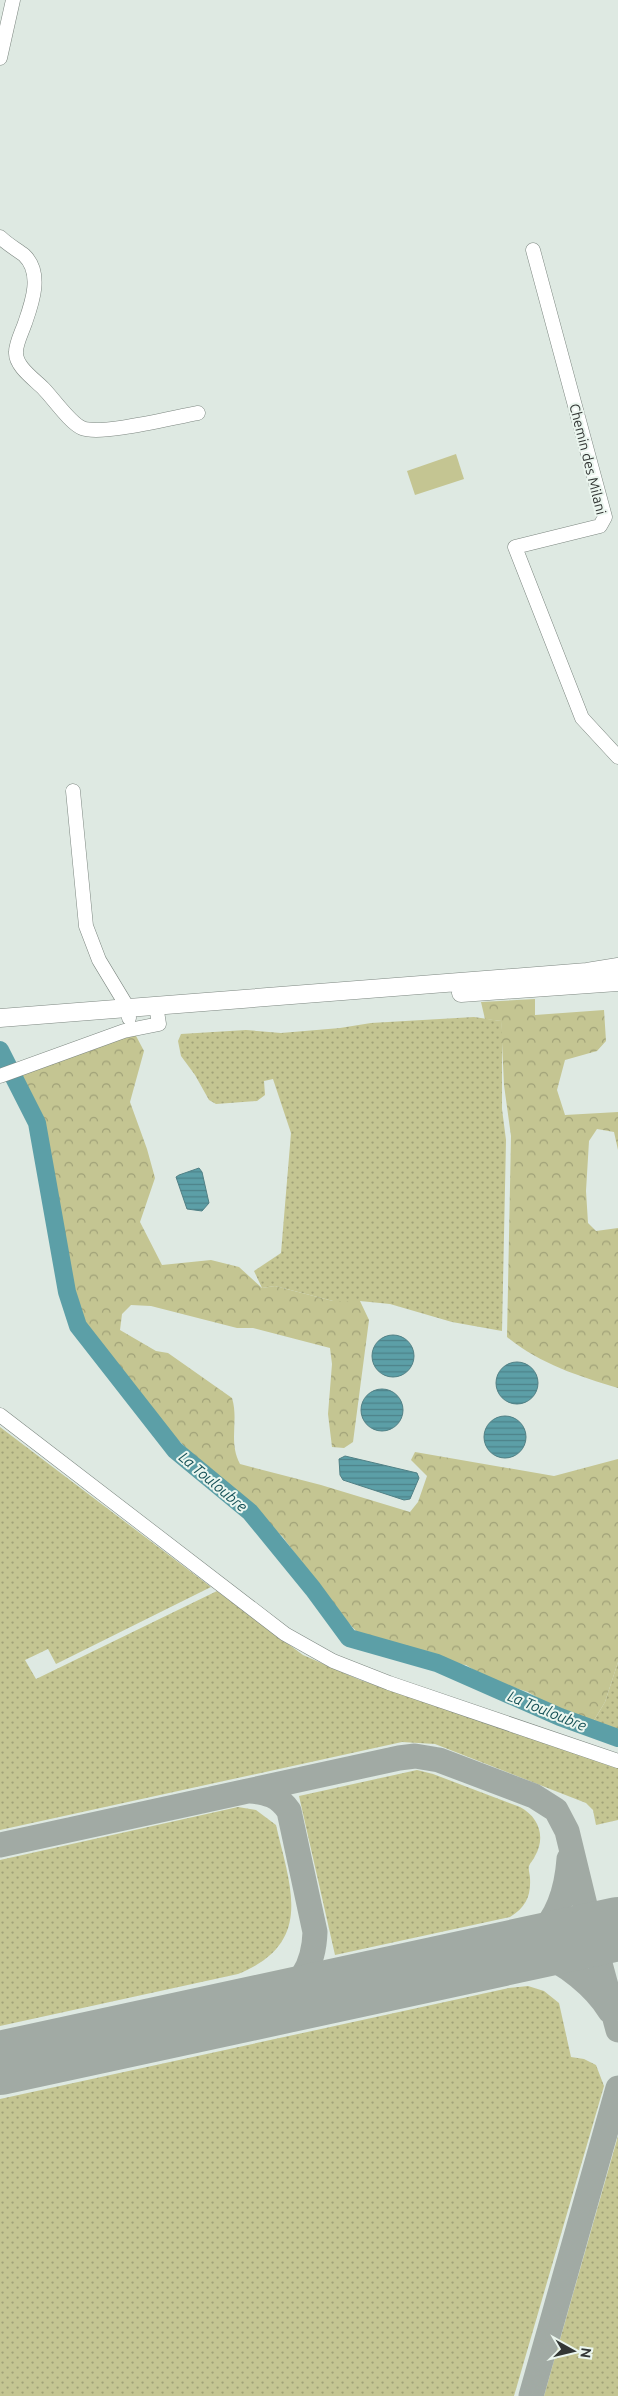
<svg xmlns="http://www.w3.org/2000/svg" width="618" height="2396" font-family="Ubuntu,sans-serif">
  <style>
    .grass { fill: url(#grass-dots) }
    .forest { fill: url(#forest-crowns) }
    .park { fill: #c4c592 }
    .water { fill: url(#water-rules); stroke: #508085 }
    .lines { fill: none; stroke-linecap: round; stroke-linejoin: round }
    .river { stroke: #5c9fa7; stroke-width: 18 }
    .taxiway { stroke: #a1aaa4; stroke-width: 25 }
    .runway { stroke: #a1aaa4; stroke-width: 64 }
    .minor-casing { stroke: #7d8781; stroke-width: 15 }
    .major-casing { stroke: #7d8781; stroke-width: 19 }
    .minor { stroke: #fff; stroke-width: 14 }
    .major { stroke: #fff; stroke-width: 18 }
    .labels { text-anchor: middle; stroke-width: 4; stroke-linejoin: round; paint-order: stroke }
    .street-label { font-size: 14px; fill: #333735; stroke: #ebf6ef }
    .water-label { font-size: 15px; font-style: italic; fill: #175258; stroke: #ebf6ef }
  </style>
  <defs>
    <pattern id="grass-dots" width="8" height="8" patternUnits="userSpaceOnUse" patternTransform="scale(1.25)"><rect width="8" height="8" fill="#c4c592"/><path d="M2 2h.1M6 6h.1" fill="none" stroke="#a0a178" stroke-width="1.8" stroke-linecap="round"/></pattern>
    <pattern id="forest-crowns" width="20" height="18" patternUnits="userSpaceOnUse" patternTransform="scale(1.25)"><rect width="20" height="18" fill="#c4c592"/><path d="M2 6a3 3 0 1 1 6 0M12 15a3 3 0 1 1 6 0" fill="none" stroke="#a0a178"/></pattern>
    <pattern id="water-rules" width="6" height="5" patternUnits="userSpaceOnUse" patternTransform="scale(1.25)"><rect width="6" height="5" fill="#5c9fa7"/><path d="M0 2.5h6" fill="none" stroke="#4d8289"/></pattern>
  </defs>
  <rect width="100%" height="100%" fill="#dee9e2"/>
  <!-- grass -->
  <path class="grass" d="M474 1017 501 1021 502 1030V1109L506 1140 502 1331 452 1322 390 1304 360 1301H333L275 1286 262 1288 254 1271 281 1253 291 1133 273 1079 264 1081 265 1095 257 1101 216 1104 209 1100 195 1075 181 1056 178 1041 181 1034 246 1030 281 1033 340 1028 371 1023Z
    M0 1427 211 1587 56 1664 48 1649 25 1660 36 1679 217 1591 303 1655 360 1680 618 1763V1820L596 1825 593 1810 586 1803 435 1744 402 1742 0 1830Z
    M618 1662V1731L593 1722 605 1702Z
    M417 1770 433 1774 520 1807C539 1817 546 1837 535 1856 534 1859 530 1863 529 1866 528 1869 530 1875 530 1878 531 1896 526 1907 510 1917L335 1955 299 1796Z
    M238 1807 256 1810 276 1825C290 1887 315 1943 238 1974L0 2026V1860Z
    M528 1986 544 1991 559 2003 571 2057 584 2059 596 2065 604 2086 514 2396H0V2099L509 1988Z
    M618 2136V2396H544Z"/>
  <!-- forest -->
  <path class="forest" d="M535 999V1015L604 1010 606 1041 597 1051 565 1060 557 1090 565 1115 618 1112V1150L614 1132 597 1129 589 1141 586 1191 588 1223 596 1231 618 1228V1388C578 1376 540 1364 507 1337L511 1136 504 1085 501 1021 485 1019 481 1002Z
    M135 1034 144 1051 130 1102 147 1149 155 1178 140 1222 162 1265 211 1260 239 1267 262 1288 275 1286 333 1301H360L369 1320 353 1442 344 1448 332 1447 328 1414 332 1364 330 1348 253 1328H237L151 1306 131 1305 122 1314 120 1330 156 1351 168 1353 232 1398C239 1421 228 1441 240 1464L321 1485 410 1512 418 1502 427 1476 411 1460 415 1452 554 1476 618 1459V1662L605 1702 593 1722 560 1711 528 1692 488 1679 466 1665 448 1663 358 1633 341 1615 282 1536 226 1487 176 1438 120 1376 80 1318 59 1225 56 1187 43 1117 18 1075Z"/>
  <!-- park -->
  <path class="park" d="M456 454 464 479 415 495 407 471Z"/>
  <!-- water -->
  <path class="water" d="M199 1168 202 1172 209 1203 202 1211 187 1209 176 1177 179 1175Z
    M372 1356a21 21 0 1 1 42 0a21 21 0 1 1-42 0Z
    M496 1383a21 21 0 1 1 42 0a21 21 0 1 1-42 0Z
    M361 1410a21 21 0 1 1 42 0a21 21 0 1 1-42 0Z
    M484 1437a21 21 0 1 1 42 0a21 21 0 1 1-42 0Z
    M345 1456 417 1473 419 1478 410 1499 404 1500 343 1480 340 1475 339 1459Z"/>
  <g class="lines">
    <!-- river -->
    <path class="river" d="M0 1050 37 1123 67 1292 78 1326 175 1450 250 1512 313 1589 349 1638 437 1663 560 1717 618 1738"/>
    <!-- taxiway -->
    <path class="taxiway" d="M250 1791C267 1792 279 1796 289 1811L315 1932C314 1967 299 1989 269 2005
      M0 1845 399 1758 415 1756 439 1760 534 1796 556 1810 567 1831 592 1934 618 2030
      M514 1951C522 1947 531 1943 537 1937 559 1917 567 1887 569 1859
      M514 1951C522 1952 531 1951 538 1953 565 1962 595 1987 610 2011
      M531 2396 618 2088"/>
    <!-- runway -->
    <path class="runway" d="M0 2063 618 1929"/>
    <defs>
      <path id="minor" d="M0 58 13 0
        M0 237C7 244 16 249 24 255 43 273 32 303 25 323 22 332 16 343 16 352 15 366 34 379 43 388 53 398 70 423 82 428 101 436 174 417 198 413
        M533 250 605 517 600 526 515 547 582 718 618 757
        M73 791 86 926 99 960 128 1008 129 1018
        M0 1076 124 1031 159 1024 156 1005
        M0 1415 285 1634 333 1661 389 1683 618 1761"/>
      <path id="major" d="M461 993 618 982
        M0 1018 587 972 618 967"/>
    </defs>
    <!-- minor casing -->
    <use href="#minor" class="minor-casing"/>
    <!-- major casing -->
    <use href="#major" class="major-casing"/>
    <!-- minor -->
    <use href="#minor" class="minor"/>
    <!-- major -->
    <use href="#major" class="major"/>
  </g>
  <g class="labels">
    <!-- street labels -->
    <g class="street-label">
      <text transform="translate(588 459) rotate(76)" y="5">Chemin des Milani</text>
    </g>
    <!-- water labels -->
    <g class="water-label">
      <text transform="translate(213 1482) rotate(40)" y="5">La Touloubre</text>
      <text transform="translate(547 1711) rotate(22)" y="5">La Touloubre</text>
    </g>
  </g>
  <!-- north arrow -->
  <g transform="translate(573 2351) rotate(98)" stroke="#ebf6ef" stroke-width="4" paint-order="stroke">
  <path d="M0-4L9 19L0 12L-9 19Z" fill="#333735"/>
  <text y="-8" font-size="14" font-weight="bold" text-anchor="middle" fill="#333735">N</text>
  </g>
</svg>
